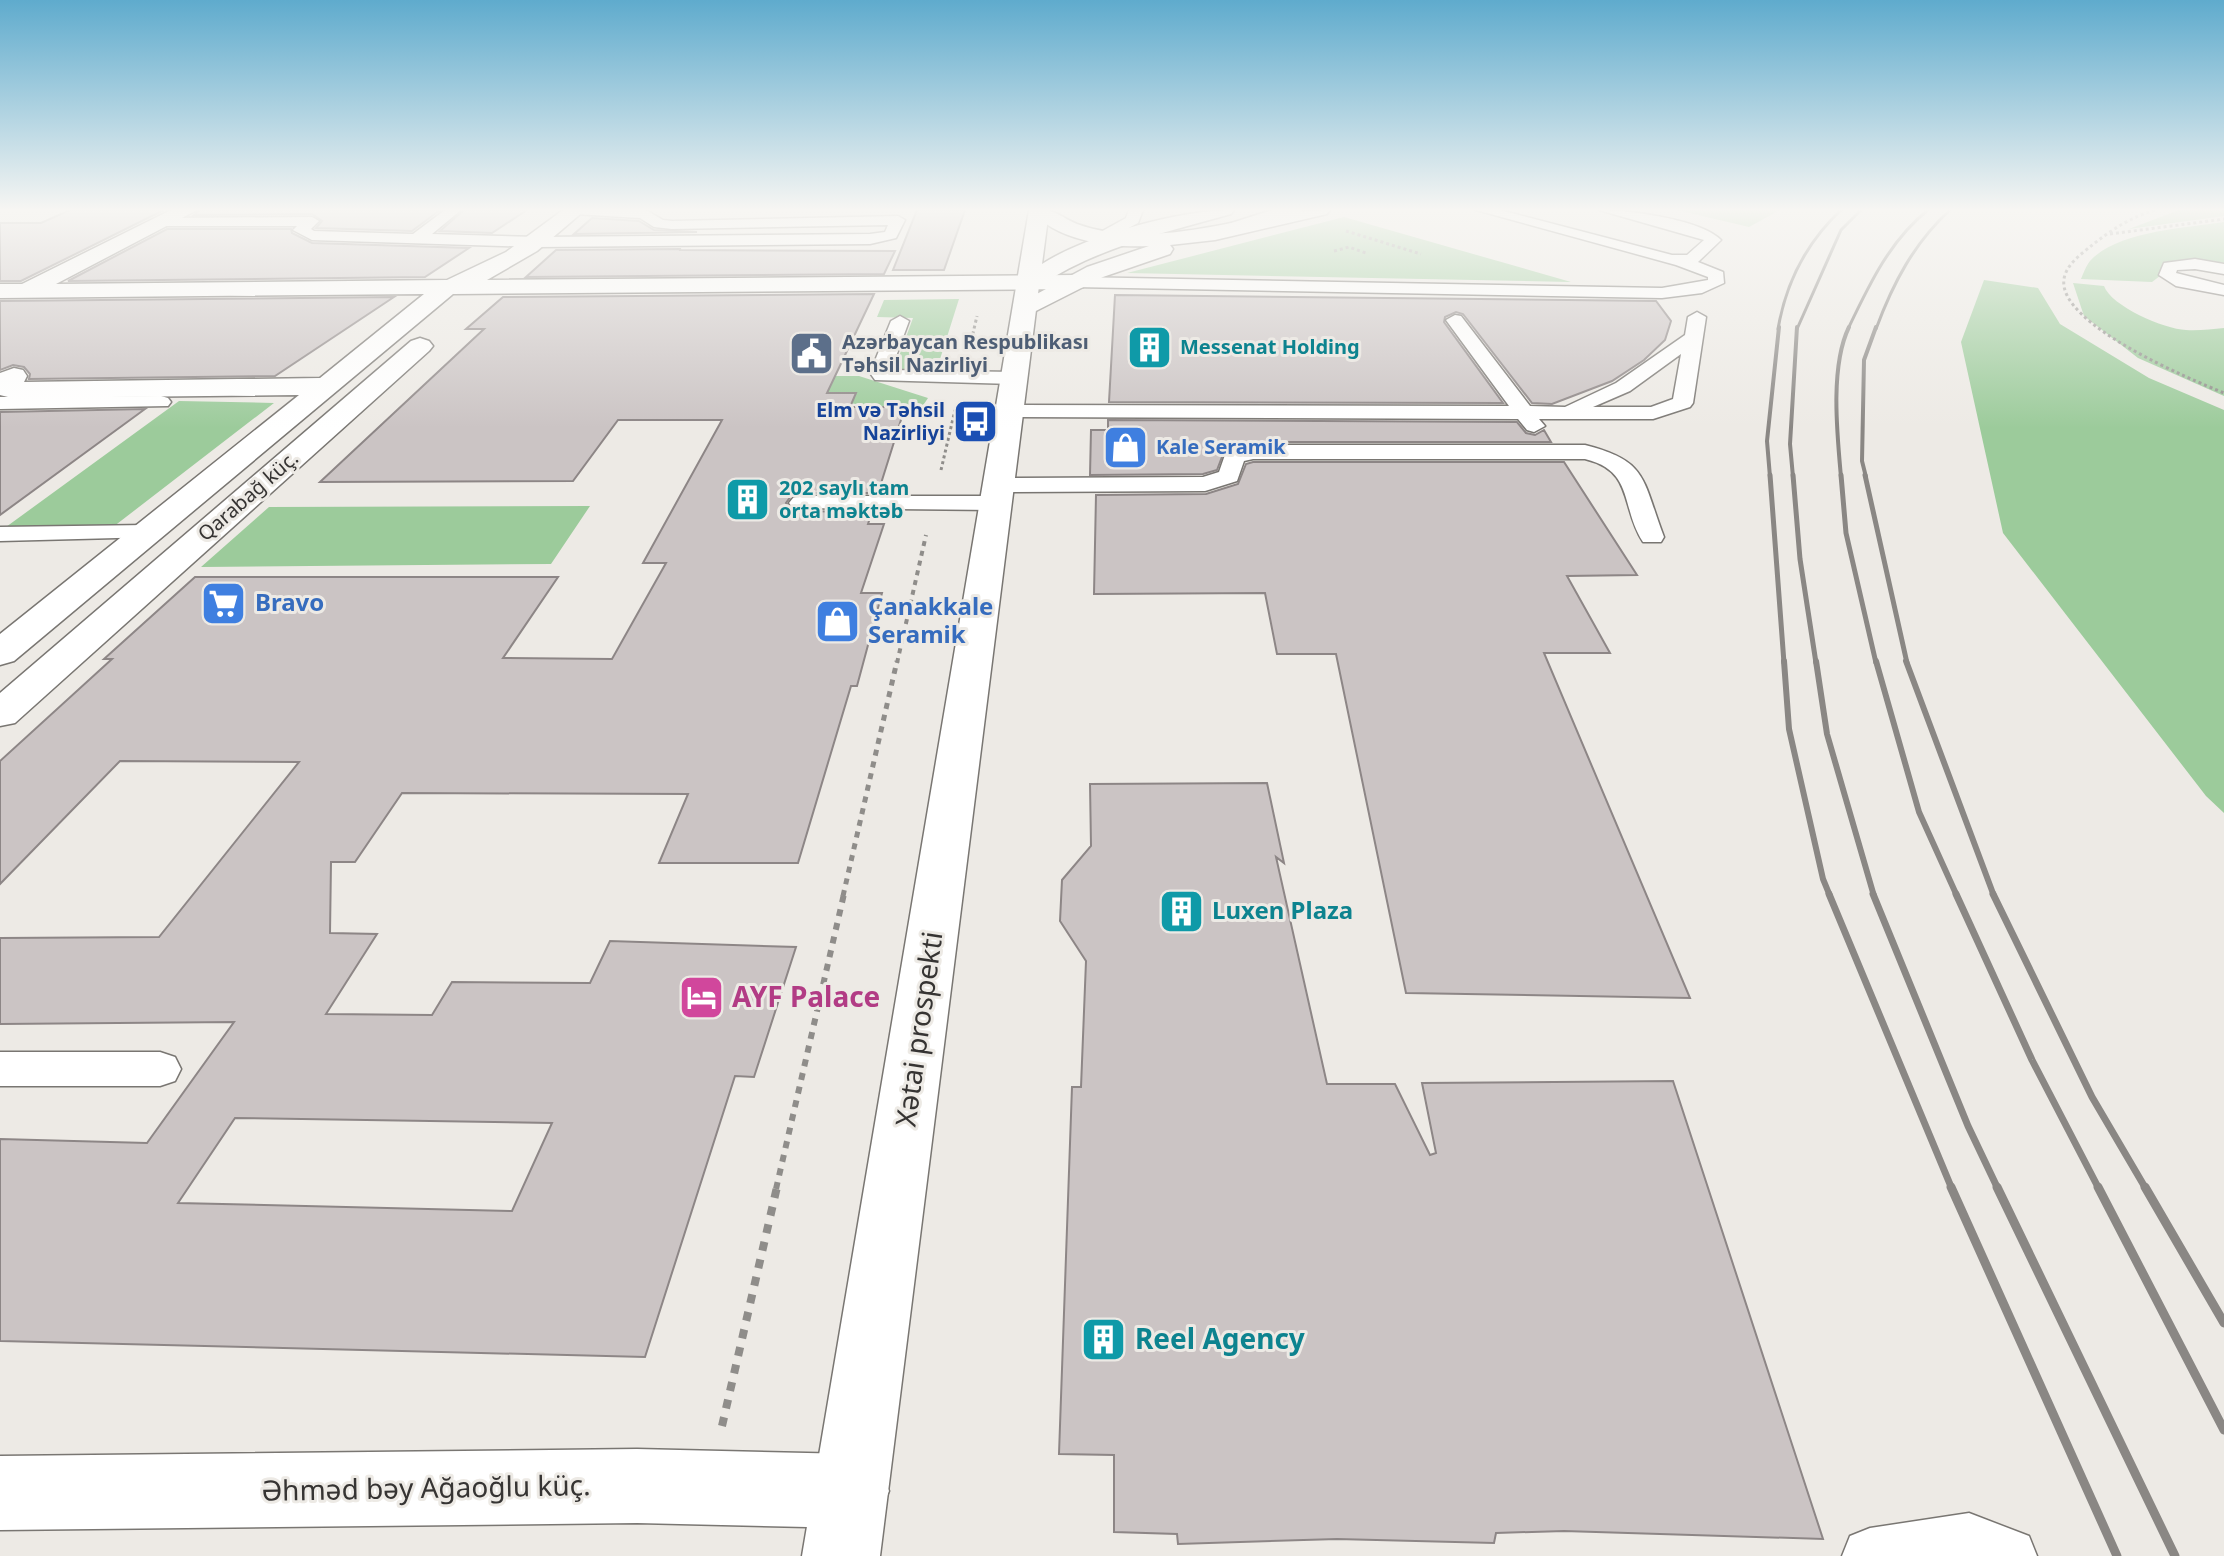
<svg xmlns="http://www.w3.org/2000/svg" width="2224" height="1556" font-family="'Noto Sans',sans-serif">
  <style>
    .green { fill: #9ccb9b }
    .building { fill: #cbc4c4; stroke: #8d8686; stroke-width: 2; fill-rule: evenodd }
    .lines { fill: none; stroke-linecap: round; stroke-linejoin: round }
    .service-casing { stroke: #797672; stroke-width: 3 }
    .minor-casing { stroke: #797672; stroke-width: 3 }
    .tertiary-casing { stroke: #797672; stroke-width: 3 }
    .secondary-casing { stroke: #797672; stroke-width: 3 }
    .primary-casing { stroke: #797672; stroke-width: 3 }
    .trunk-casing { stroke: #797672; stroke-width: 3 }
    .path-far4 { stroke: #8f8d8a; stroke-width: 3; stroke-dasharray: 3 3; stroke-linecap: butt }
    .path-far3 { stroke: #8f8d8a; stroke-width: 4; stroke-dasharray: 5 5; stroke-linecap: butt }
    .path-far2 { stroke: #8f8d8a; stroke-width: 5; stroke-dasharray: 6 6; stroke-linecap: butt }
    .path-far1 { stroke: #8f8d8a; stroke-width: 6; stroke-dasharray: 7 7; stroke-linecap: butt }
    .path { stroke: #8f8d8a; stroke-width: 8; stroke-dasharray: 9 9; stroke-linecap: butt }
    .service { fill: #fff; fill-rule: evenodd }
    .minor { fill: #fff; fill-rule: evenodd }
    .tertiary { fill: #fff; fill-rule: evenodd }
    .secondary { fill: #fff; fill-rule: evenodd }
    .primary { fill: #fff; fill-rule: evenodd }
    .trunk { fill: #fff; fill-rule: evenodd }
    .rail-far5 { stroke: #8a8784; stroke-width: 3 }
    .rail-far4 { stroke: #8a8784; stroke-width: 4 }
    .rail-far3 { stroke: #8a8784; stroke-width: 5 }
    .rail-far2 { stroke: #8a8784; stroke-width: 6 }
    .rail-far1 { stroke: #8a8784; stroke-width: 7 }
    .rail { stroke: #8a8784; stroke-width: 9 }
    .labels { text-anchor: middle; stroke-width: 6; stroke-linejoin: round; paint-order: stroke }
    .far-service-label { font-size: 20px; font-weight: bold; fill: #4e5e75; stroke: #edeae5; text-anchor: start }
    .far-culture-label { font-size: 20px; font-weight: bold; fill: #0d838f; stroke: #edeae5; text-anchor: start }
    .far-transit-label { font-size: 20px; font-weight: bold; fill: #164399; stroke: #edeae5; text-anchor: end }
    .far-shop-label { font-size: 20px; font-weight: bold; fill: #366cbe; stroke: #edeae5; text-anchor: start }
    .far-street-label { font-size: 20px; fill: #363433; stroke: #edeae5 }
    .shop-label { font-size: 24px; font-weight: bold; fill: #366cbe; stroke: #edeae5; text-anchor: start }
    .culture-label { font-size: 24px; font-weight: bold; fill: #0d838f; stroke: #edeae5; text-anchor: start }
    .near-hotel-label { font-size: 28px; font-weight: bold; fill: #b23c85; stroke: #edeae5; text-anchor: start }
    .near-street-label { font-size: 28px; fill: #363433; stroke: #edeae5 }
    .near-culture-label { font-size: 28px; font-weight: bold; fill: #0d838f; stroke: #edeae5; text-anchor: start }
  </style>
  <rect width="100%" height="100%" fill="#edeae5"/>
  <!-- green -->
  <path class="green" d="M1677 210H1780L1749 227Z
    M2179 210H2224V216L2129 229Z
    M1344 217 1571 282 1127 273Z
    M2224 222V267L2181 260 2152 282 2081 279C2083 274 2086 266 2090 261 2117 231 2186 228 2224 222Z
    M1984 280 2038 288 2060 324 2149 378 2224 410V813L2206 796 2003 533 1961 342Z
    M2073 283 2104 286C2111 306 2164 329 2186 330 2198 331 2212 329 2224 328V396L2138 358 2084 316Z
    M959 299 935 375 919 370H894L913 318 877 317 884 300Z
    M835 376H859L928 398 922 407C877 407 854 407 810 393L833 381Z
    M179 401 274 403 113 527H6Z
    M590 506 551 564 201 567 269 507Z"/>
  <!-- building -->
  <path class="building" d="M70 210H164L21 281H0V223H41Z
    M200 210H440L412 231 316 228 322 221 312 214 194 215Z
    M464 210H527L492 233 440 231Z
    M917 210H965L944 270H893Z
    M592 218 639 221 654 230 697 232 574 234Z
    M167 229H291L292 233 312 243 469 248 425 277 68 281Z
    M681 249 679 250 895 251 884 274 526 277 556 250Z
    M874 294 827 393H856L850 407H905L878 493H801L791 496 786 503 793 511 872 512 868 524H884L861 593H882L857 686H851L798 863H659L688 794 402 793 355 862H331L330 933 377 934 326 1014 432 1015 452 982 590 983 610 941 796 947 754 1077 735 1076 645 1357 0 1341V1139L147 1143 234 1022 0 1024V938L159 937 299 762 120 761 0 884V761L112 659H104L195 577H558L503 658 612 659 666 563H643L722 420H618L573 481 320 482 484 329H466L503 297ZM235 1118 552 1123 512 1211 178 1203Z
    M1115 295 1656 301 1671 321 1665 340 1644 360 1612 381 1552 404 1532 403 1463 314 1456 312 1445 317 1444 322 1503 403 1109 402Z
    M394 297 275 376 29 379 30 374 24 367 13 365 0 370V301Z
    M145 409 0 515V412Z
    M1108 420 1517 422 1526 433 1535 435 1544 430 1551 442H1253L1225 449 1217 470 1203 474 1090 475 1091 430H1108Z
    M1253 462H1564L1637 575 1567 576 1610 653H1544L1690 998 1406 993 1336 654H1277L1265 593 1094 594 1096 495 1206 494 1238 484 1246 464Z
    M1267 783 1284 863 1276 857 1327 1084H1395L1430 1155 1436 1153 1422 1083 1673 1081 1823 1539 1564 1531 1496 1533 1494 1543 1337 1539 1178 1544 1177 1534 1114 1532V1455L1059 1454 1072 1087H1081L1086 961 1060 921 1062 880 1091 846 1090 784Z"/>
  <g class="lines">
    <defs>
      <path id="service" d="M445 210H461L432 234 538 237 870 234 885 232 888 225 672 229 654 227 640 218 575 214 568 210H646L663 220 672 221 898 216 905 220 896 238 870 244 538 247 312 240 293 230 297 226H162L155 222 162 218 312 217 319 221 311 229 314 231 413 234Z
        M1129 210H1143L1138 223 1107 240H1097V234L1126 218Z
        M1476 210H1500L1672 255H1687L1704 240 1599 210C1627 210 1701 219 1721 240L1698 262 1723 272 1724 283 1702 293 1662 298 1075 287 1067 282 1075 277 1662 288 1708 280V277L1676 265Z
        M2195 259 2224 264V274L2195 269 2177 270 2176 273 2224 285V295L2176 286 2159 275 2164 263Z
        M1697 312 1706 317 1693 403 1690 407 1653 419H1539L1545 426 1534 432 1527 430 1518 419 1009 417 999 411 1009 405 1509 406 1446 320 1455 315 1461 316 1530 406 1565 407 1616 383 1685 335 1688 317ZM1681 354 1673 399 1651 407H1593L1630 391Z
        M900 316 909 321 891 370 1013 372 1023 378 1013 384 875 380 870 373 891 321Z
        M161 396 168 398 171 402 168 406 0 409V397Z
        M1253 445H1585C1649 461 1642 480 1664 537L1661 542H1643C1620 507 1635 471 1585 459H1253L1244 461 1237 481 1205 491 998 492 990 490 987 485 990 480 998 478 1203 477 1219 472 1226 452Z
        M801 496H995L1003 498 1007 503 1003 508 995 510 793 508 789 503 793 498Z
        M147 525 156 527 159 532 156 537 0 541V527Z
        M0 1052H160L175 1057 181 1069 175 1081 160 1086H0Z
        M1969 1513 2029 1536 2037 1556H1842L1850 1536 1870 1528Z"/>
      <path id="minor" d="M171 210H197L56 284 447 280 506 252 563 210H585L537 251 487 280 1075 275 1083 277 1086 282 1083 287 1075 289 453 294 14 661 0 665V634L299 395 12 398 0 395V373L14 368 23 370 27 376 24 382 320 378 424 294 0 298V284H22Z
        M420 338 429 341 433 346 429 351 15 723 0 726V693L411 341Z"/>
      <path id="tertiary" d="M637 1449 852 1454 878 1465 889 1491 878 1517 852 1528 637 1523 0 1530V1456Z"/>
      <path id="secondary" d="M1029 210H1049L1042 264C1087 235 1180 210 1234 210L1231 214C1164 233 1098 247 1039 286L880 1556H802Z"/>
      <path id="primary" d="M1031 210C1060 210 1054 214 1077 224 1096 231 1118 234 1138 234 1204 235 1265 210 1330 210L1327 214 1215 240 1170 245 1173 249 1170 254 1103 277 1026 316 1018 314 1014 309 1018 304 1087 267 1149 246C1111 248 1056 241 1031 210Z"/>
      <path id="trunk" d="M1272 210H1303L1300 214 1229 236 1219 230 1222 226Z"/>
    </defs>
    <!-- service casing -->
    <use href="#service" class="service-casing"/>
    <!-- minor casing -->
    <use href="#minor" class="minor-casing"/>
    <!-- tertiary casing -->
    <use href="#tertiary" class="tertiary-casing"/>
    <!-- secondary casing -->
    <use href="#secondary" class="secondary-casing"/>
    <!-- primary casing -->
    <use href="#primary" class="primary-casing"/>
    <!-- trunk casing -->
    <use href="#trunk" class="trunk-casing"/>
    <!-- path-far4 -->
    <path class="path-far4" d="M2155 210C2131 217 2111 230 2091 246 2081 254 2066 265 2064 279 2057 324 2190 379 2224 393
      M1346 231 1421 254
      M2110 234 2224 219
      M1334 251 1349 247 1366 253
      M970 346 977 316
      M941 470 955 410"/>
    <!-- path-far3 -->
    <path class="path-far3" d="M897 663 926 535"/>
    <!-- path-far2 -->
    <path class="path-far2" d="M843 896 897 661"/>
    <!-- path-far1 -->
    <path class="path-far1" d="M776 1189 844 894"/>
    <!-- path -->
    <path class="path" d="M722 1426 777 1187"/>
    <!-- service -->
    <use href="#service" class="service"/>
    <!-- minor -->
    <use href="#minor" class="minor"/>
    <!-- tertiary -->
    <use href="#tertiary" class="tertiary"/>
    <!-- secondary -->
    <use href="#secondary" class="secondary"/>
    <!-- primary -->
    <use href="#primary" class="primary"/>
    <!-- trunk -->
    <use href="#trunk" class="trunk"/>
    <!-- rail-far5 -->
    <path class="rail-far5" d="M1778 329C1786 282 1807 242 1841 210
      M1797 329 1841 230 1861 210
      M1848 329C1869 285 1890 240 1928 210
      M1876 329C1893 283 1914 243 1950 210"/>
    <!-- rail-far4 -->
    <path class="rail-far4" d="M1770 477 1767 441 1779 327
      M1793 477 1790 444 1797 327
      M1841 477C1837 433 1830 366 1849 327
      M1866 477 1862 461 1864 360 1876 327"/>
    <!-- rail-far3 -->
    <path class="rail-far3" d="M1770 475 1784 663
      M1793 475 1800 559 1816 663
      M1841 475 1846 533 1876 663
      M1865 475 1907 663"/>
    <!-- rail-far2 -->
    <path class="rail-far2" d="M1784 661 1789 729 1823 879 1830 896
      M1816 661 1827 734 1874 896
      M1876 661 1919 812 1957 896
      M1906 661 1994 896"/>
    <!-- rail-far1 -->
    <path class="rail-far1" d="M1829 894 1952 1189
      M1873 894 1968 1126 1998 1189
      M1956 894 2032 1060 2099 1189
      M1993 894 2092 1097 2146 1189"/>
    <!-- rail -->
    <path class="rail" d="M1951 1187 2117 1556
      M1997 1187 2175 1556
      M2098 1187 2224 1430
      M2145 1187 2224 1323"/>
  </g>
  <!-- sky -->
  <linearGradient id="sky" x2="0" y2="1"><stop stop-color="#5fabcd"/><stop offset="0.49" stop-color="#f7f6f3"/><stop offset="1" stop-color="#f7f6f3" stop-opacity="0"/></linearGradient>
  <rect width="2224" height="428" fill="url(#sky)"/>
  <!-- icons -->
  <defs>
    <symbol id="building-square" viewBox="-11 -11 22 22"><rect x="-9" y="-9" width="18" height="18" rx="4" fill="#0f9aa8" stroke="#edeae5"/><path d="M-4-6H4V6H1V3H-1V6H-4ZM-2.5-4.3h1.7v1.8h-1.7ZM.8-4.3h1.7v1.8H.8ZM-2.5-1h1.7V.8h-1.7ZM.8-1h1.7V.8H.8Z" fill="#fff"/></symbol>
    <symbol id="civic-square" viewBox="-11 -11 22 22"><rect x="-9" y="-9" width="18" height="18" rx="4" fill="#5c6f8a" stroke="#edeae5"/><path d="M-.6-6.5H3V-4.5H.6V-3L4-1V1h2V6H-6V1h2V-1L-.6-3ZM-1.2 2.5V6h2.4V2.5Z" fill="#fff"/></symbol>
    <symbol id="bus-square" viewBox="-11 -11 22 22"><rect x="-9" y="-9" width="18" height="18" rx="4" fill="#1a4fb4" stroke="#edeae5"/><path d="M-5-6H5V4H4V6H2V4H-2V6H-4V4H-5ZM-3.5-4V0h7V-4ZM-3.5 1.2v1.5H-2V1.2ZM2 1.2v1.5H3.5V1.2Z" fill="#fff"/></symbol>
    <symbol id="shop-square" viewBox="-11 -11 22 22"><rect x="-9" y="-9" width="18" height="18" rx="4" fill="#3f7fe0" stroke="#edeae5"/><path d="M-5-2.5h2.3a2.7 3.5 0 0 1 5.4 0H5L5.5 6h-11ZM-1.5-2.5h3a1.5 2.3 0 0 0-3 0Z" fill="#fff"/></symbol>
    <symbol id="supermarket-square" viewBox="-11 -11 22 22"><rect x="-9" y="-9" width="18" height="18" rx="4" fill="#3f7fe0" stroke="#edeae5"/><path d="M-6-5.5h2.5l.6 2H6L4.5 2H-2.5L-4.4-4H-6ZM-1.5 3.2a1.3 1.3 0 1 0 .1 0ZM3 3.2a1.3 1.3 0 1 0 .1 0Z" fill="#fff"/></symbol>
    <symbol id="hotel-square" viewBox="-11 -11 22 22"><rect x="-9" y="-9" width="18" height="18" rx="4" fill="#d1479c" stroke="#edeae5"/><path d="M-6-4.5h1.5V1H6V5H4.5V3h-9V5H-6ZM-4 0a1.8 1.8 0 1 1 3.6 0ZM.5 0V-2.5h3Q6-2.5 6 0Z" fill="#fff"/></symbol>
  </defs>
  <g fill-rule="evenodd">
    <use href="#building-square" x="1124" y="322" width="51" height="51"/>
    <use href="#civic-square" x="786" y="328" width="51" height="51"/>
    <use href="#bus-square" x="950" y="396" width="51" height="51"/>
    <use href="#shop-square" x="1100" y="422" width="51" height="51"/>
    <use href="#building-square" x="722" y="474" width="51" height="51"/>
    <use href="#supermarket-square" x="198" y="578" width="51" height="51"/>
    <use href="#shop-square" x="812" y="596" width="51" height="51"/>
    <use href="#building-square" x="1156" y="886" width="51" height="51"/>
    <use href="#hotel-square" x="676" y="972" width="51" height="51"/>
    <use href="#building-square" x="1078" y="1314" width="51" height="51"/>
  </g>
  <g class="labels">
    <!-- far-service labels -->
    <g class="far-service-label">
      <text x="842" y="349">Azərbaycan Respublikası<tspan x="842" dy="23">Təhsil Nazirliyi</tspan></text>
    </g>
    <!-- far-culture labels -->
    <g class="far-culture-label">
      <text x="1180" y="354">Messenat Holding</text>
      <text x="779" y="495">202 saylı tam<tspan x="779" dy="23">orta məktəb</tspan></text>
    </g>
    <!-- far-transit labels -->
    <g class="far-transit-label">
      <text x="945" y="417">Elm və Təhsil<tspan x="945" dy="23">Nazirliyi</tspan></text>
    </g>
    <!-- far-shop labels -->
    <g class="far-shop-label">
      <text x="1156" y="454">Kale Seramik</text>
    </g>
    <!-- far-street labels -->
    <g class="far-street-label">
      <text transform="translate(248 496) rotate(-41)" y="7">Qarabağ küç.</text>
    </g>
    <!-- shop labels -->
    <g class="shop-label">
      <text x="255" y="611">Bravo</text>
      <text x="868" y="615">Çanakkale<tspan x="868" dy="28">Seramik</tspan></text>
    </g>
    <!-- culture labels -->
    <g class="culture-label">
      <text x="1212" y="919">Luxen Plaza</text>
    </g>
    <!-- near-hotel labels -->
    <g class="near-hotel-label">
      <text x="732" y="1007">AYF Palace</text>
    </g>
    <!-- near-street labels -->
    <g class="near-street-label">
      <text transform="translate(919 1029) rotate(-82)" y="10">Xətai prospekti</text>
      <text transform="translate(426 1488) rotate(-1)" y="10">Əhməd bəy Ağaoğlu küç.</text>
    </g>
    <!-- near-culture labels -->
    <g class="near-culture-label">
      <text x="1135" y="1349">Reel Agency</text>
    </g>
  </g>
</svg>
